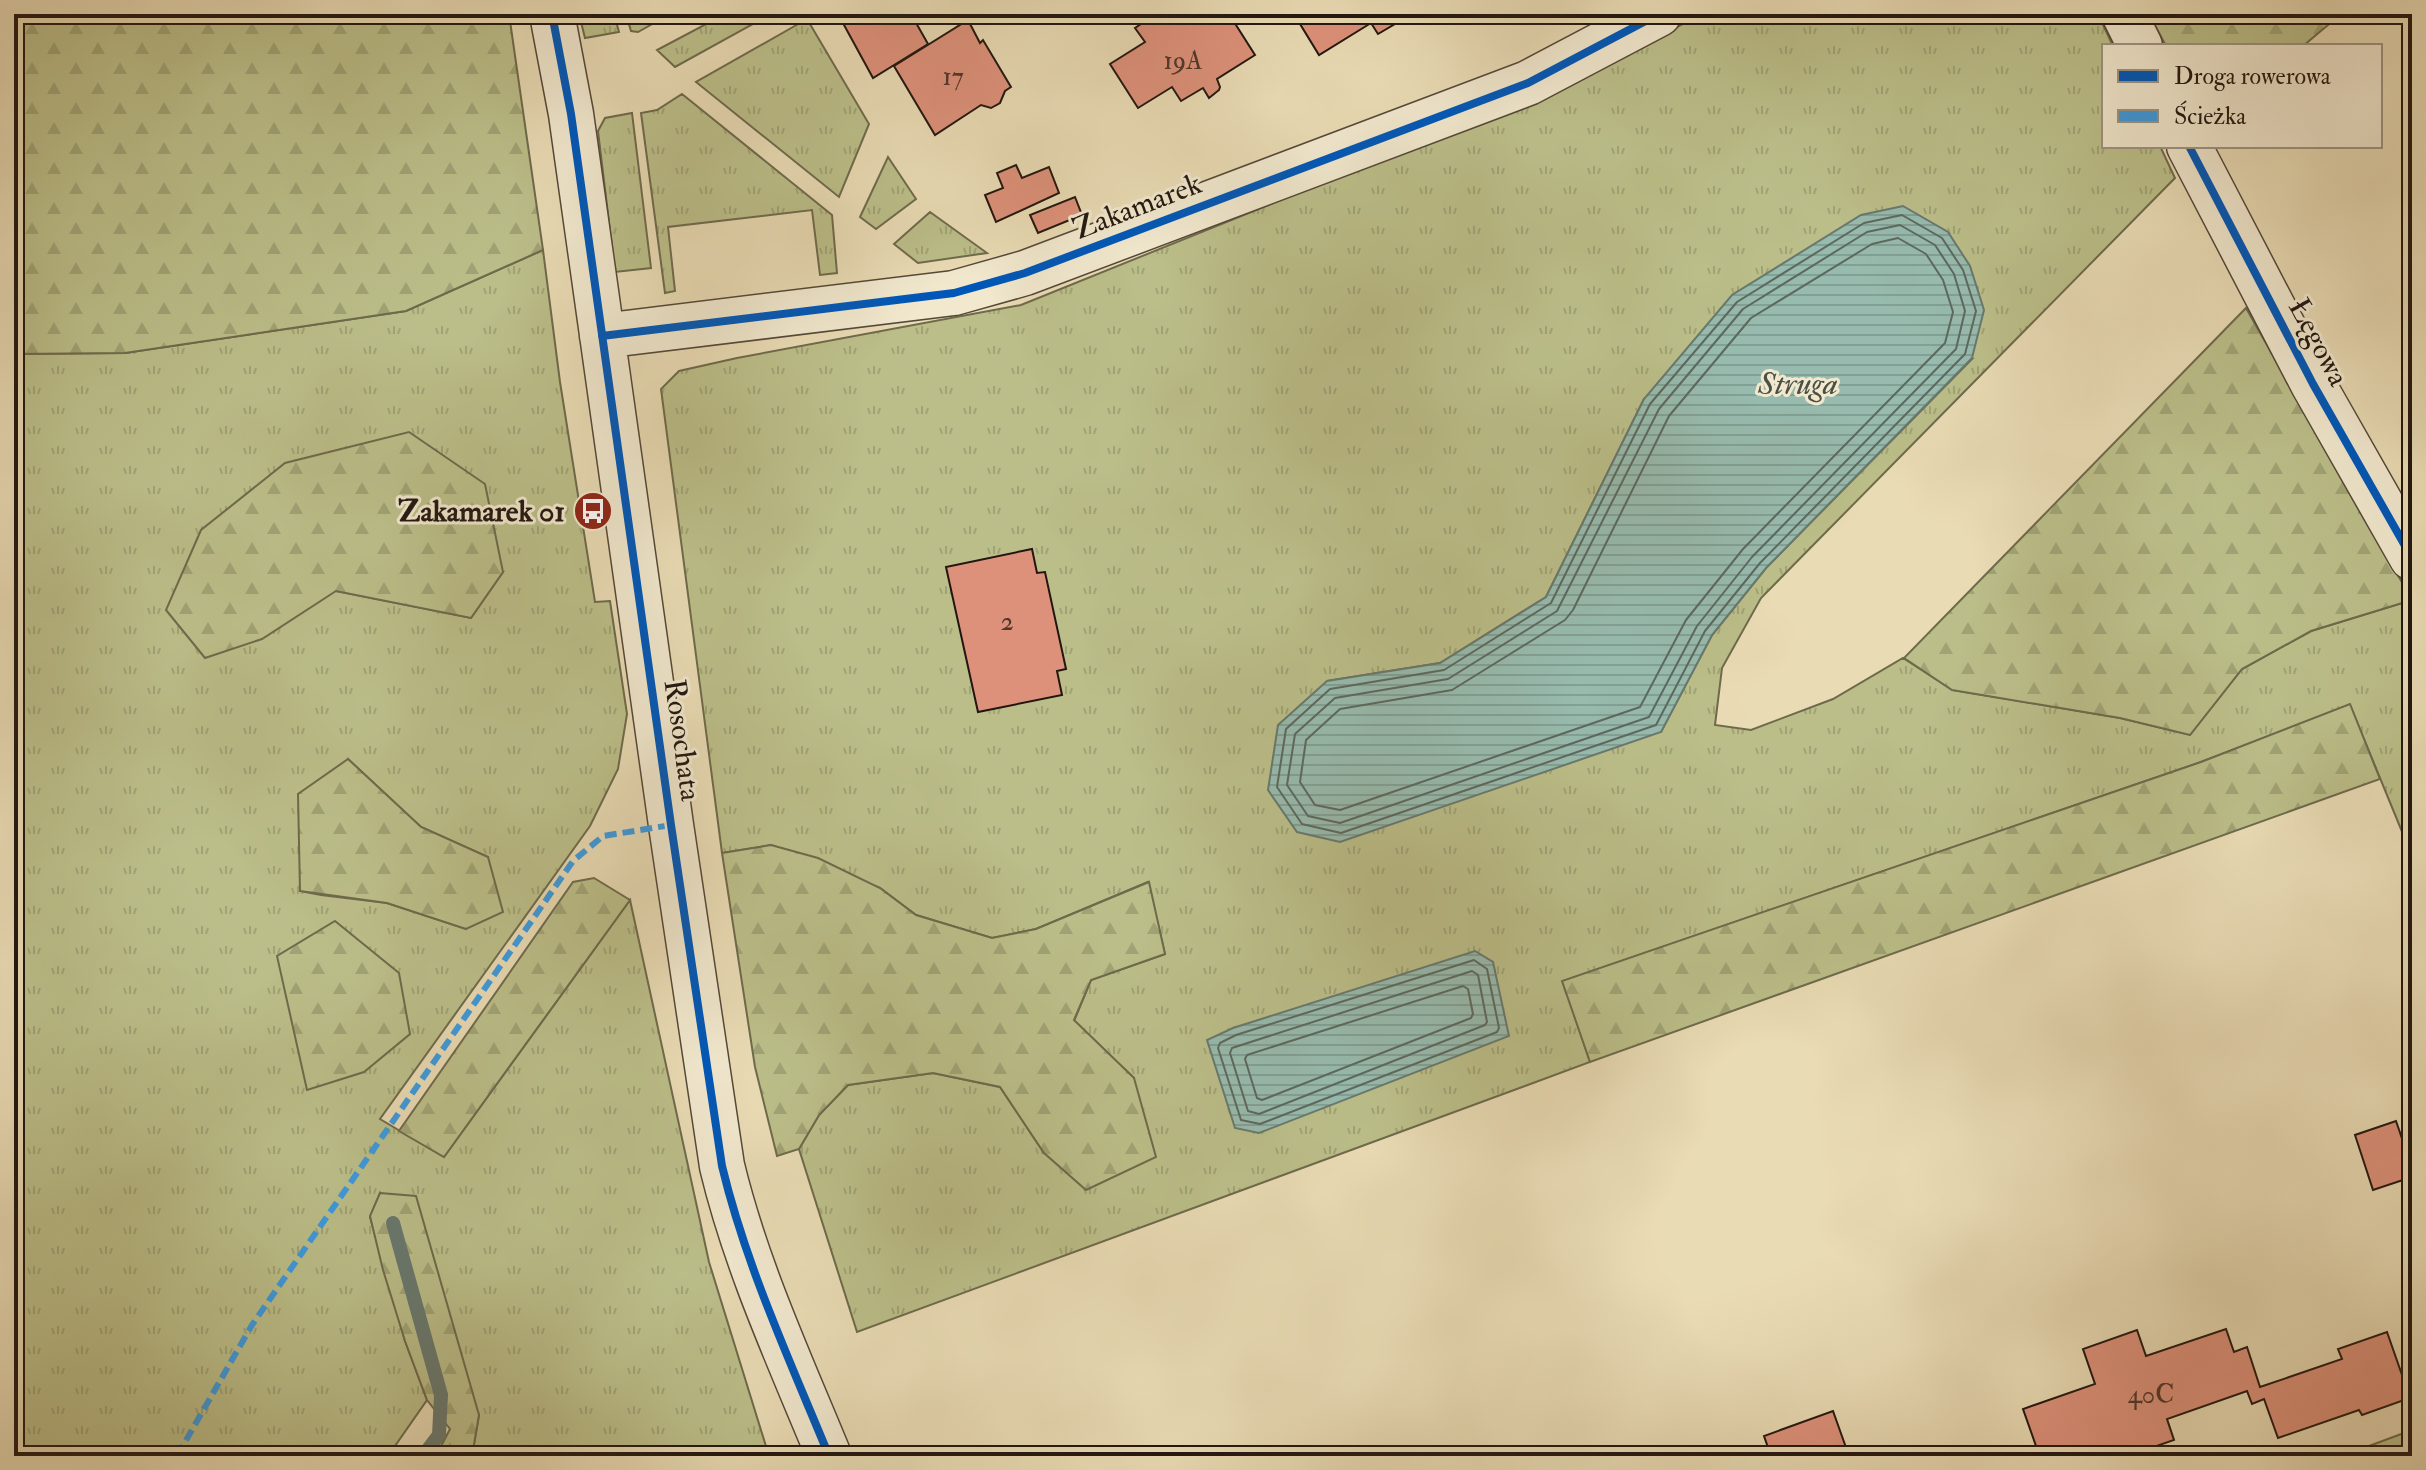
<svg xmlns="http://www.w3.org/2000/svg" width="2426" height="1470" font-family="'IM FELL Double Pica',serif">
  <style>
    .grass { fill: url(#grass-tufts); stroke: #6e6a4c; stroke-width: 2; fill-rule: evenodd }
    .forest { fill: url(#forest-firs); stroke: #6e6a4c; stroke-width: 2 }
    .water { fill: url(#water-rules); stroke: #68796f; stroke-width: 2 }
    .lines { fill: none; stroke-linecap: round; stroke-linejoin: round }
    .shore { stroke: #5c695f; stroke-width: 2 }
    .stream { stroke: #68796f; stroke-width: 14 }
    .building { fill: #dd917a; stroke: #221710; stroke-width: 2 }
    .minor-casing { stroke: #544839; stroke-width: 47 }
    .minor { stroke: #f1e8ce; stroke-width: 44 }
    .quiet { stroke: #3c9ade; stroke-width: 6; stroke-dasharray: 12 6; stroke-linecap: butt }
    .cycleway-casing { stroke: #f1e8ce; stroke-width: 13 }
    .cycleway { stroke: #0057b8; stroke-width: 8 }
    .labels { text-anchor: middle; stroke-width: 6; stroke-linejoin: round; paint-order: stroke }
    .number-label { font-size: 26px; fill: #51362a }
    .street-label { font-size: 30px; fill: #221710; stroke: #f1e8ce }
    .poi-label { font-size: 30px; font-weight: bold; fill: #221710; stroke: #f1e8ce; text-anchor: end }
    .water-label { font-size: 32px; font-style: italic; fill: #4b5047; stroke: #f1e8ce }
  </style>
  <defs>
    <pattern id="grass-tufts" width="24" height="20" patternUnits="userSpaceOnUse" patternTransform="scale(2)"><rect width="24" height="20" fill="#bbbe89"/><path d="M3 7l-1-3M5 7V3M7 7l1-3M15 17l-1-3M17 17v-4M19 17l1-3" fill="none" stroke="#a0a375"/></pattern>
    <pattern id="forest-firs" width="22" height="20" patternUnits="userSpaceOnUse" patternTransform="scale(2)"><rect width="22" height="20" fill="#bbbe89"/><path d="M5 1l3.5 6h-7zM16 11l3.5 6h-7z" fill="#a0a375"/></pattern>
    <pattern id="water-rules" width="6" height="5" patternUnits="userSpaceOnUse" patternTransform="scale(2)"><rect width="6" height="5" fill="#97bbae"/><path d="M0 2.5h6" fill="none" stroke="#82a095"/></pattern>
  </defs>
  <rect width="100%" height="100%" fill="#e9dbb4"/>
  <filter id="stains"><feTurbulence type="fractalNoise" baseFrequency=".0025" numOctaves="4"/><feColorMatrix values="0 0 0 0 .2 0 0 0 0 .09 0 0 0 0 .02 0 0 0 .5 -.17"/></filter>
  <radialGradient id="worn" r=".72"><stop offset=".6" stop-color="#630" stop-opacity="0"/><stop offset="1" stop-color="#630" stop-opacity=".3"/></radialGradient>
  <!-- grass -->
  <path class="grass" d="M579 14H614L619 32 585 38Z
    M626 14H670L638 32 631 31Z
    M725 14H771L675 67 657 50Z
    M1701 14H2098L2113 46H2104V146H2160L2175 178 1761 598 1722 668 1715 725 1751 730 1833 699 1903 658 1953 690 2120 718 2190 735 2242 669 2311 631 2412 600V856L2350 705 2201 762 1563 981 1590 1062 857 1332 799 1149 819 1115 848 1085 933 1073 1000 1087 1044 1153 1134 1078 1074 1021 1091 980 1165 954 1148 882 1036 929 992 938 916 915 880 888 771 845 722 853 661 389 679 371 737 358 1021 305 1583 78ZM1972 359 1766 568 1712 635 1661 732 1327 681 1440 663 1546 597 1644 399Z
    M807 19 869 124 839 197 696 82Z
    M682 94 832 215 837 273 820 275 812 210 668 227 675 291 665 293 641 113 657 110Z
    M632 113 651 268 615 272 598 131 605 118Z
    M888 157 916 199 876 229 860 217Z
    M930 212 987 253 918 263 894 244Z
    M543 250 560 382 595 602 610 601 627 714 618 769 590 826 380 1119 444 1157 630 900 709 1262 769 1456H472L479 1415 380 1193 370 1217 405 1341 427 1400 388 1456H14V354L125 353 406 311ZM503 572 471 618 336 591ZM348 759 421 827 488 857 466 929 387 903 321 895 300 891Z
    M2412 1430V1456H2342Z"/>
  <!-- forest -->
  <path class="forest" d="M14 14H509L543 250 406 311 125 353 14 354Z
    M2149 14H2341L2303 46H2166Z
    M2246 308 2412 600 2311 631 2242 669 2190 735 2120 718 1952 690 1904 658Z
    M409 432 485 484 503 572 471 618 336 591 262 639 205 658 166 610 201 530 285 463Z
    M2350 704 2380 779 1590 1062 1562 981 2201 762Z
    M348 759 421 827 488 857 503 912 466 929 387 903 300 891 298 794Z
    M771 845 818 858 880 888 916 915 992 938 1036 929 1149 882 1165 954 1091 980 1074 1020 1134 1078 1156 1157 1086 1190 1044 1153 1000 1087 933 1073 848 1085 819 1115 799 1149 777 1156 755 1067 722 853Z
    M594 878 630 900 444 1157 399 1131 573 882Z
    M335 921 399 973 410 1034 364 1072 307 1090 277 956Z
    M380 1193 416 1196 479 1415 472 1456H436L450 1429 427 1400 405 1341 383 1270 370 1216Z"/>
  <!-- water -->
  <path class="water" d="M1903 206 1948 232 1970 266 1984 310 1972 358 1766 568 1712 635 1661 732 1340 842 1297 832 1268 790 1278 725 1327 681 1440 663 1546 597 1644 399 1732 295 1861 215Z
    M1475 951 1493 962 1509 1036 1259 1133 1235 1128 1207 1040 1233 1028Z"/>
  <g class="lines">
    <!-- shore -->
    <path class="shore" d="M1902 215 1942 238 1963 270 1976 311 1965 354 1760 563 1705 631 1656 725 1341 833 1302 824 1277 787 1286 729 1330 689 1444 670 1551 603 1650 404 1737 302 1864 223Z
      M1900 225 1935 245 1954 274 1965 311 1956 349 1752 557 1697 626 1649 717 1340 823 1308 816 1287 785 1295 734 1335 698 1448 679 1557 611 1659 409 1743 309 1867 232Z
      M1898 238 1926 254 1943 280 1953 312 1945 343 1743 549 1686 620 1640 707 1340 810 1315 805 1300 782 1306 740 1340 709 1452 690 1565 620 1573 610 1669 416 1751 318 1872 244Z
      M1474 960 1487 969 1499 1028 1497 1032 1260 1124 1241 1120 1218 1048 1220 1043 1236 1035Z
      M1472 971 1478 975 1487 1022 1485 1025 1259 1114 1248 1111 1230 1053 1232 1048Z
      M1463 986 1468 989 1473 1014 1471 1018 1262 1100 1257 1098 1245 1059 1247 1055Z"/>
    <!-- stream -->
    <path class="stream" d="M393 1223 441 1395 439 1435 423 1456"/>
  </g>
  <!-- building -->
  <path class="building" d="M838 14H911L928 44 873 78Z
    M1156 14H1229L1255 55 1217 79 1220 87 1219 90 1209 98 1203 88 1181 101 1172 87 1138 108 1110 64 1145 42 1135 28Z
    M1305 14H1403L1405 18 1378 34 1371 23 1319 55 1297 19Z
    M968 20 980 43 983 40 1011 87 1005 91 1000 103 991 108 981 105 935 135 894 66Z
    M1016 165 1022 178 1049 167 1059 193 996 222 985 195 1003 188 997 173Z
    M1075 197 1082 215 1038 233 1030 215Z
    M1032 549 1037 573 1045 572 1066 669 1057 671 1062 695 978 712 946 567Z
    M2396 1121 2412 1168V1177L2373 1190 2355 1135Z
    M2226 1329 2234 1352 2247 1347 2260 1387 2342 1359 2338 1349 2387 1332 2410 1398 2362 1415 2359 1410 2278 1438 2264 1399 2252 1404 2247 1391 2167 1419 2174 1440 2128 1456H2034L2031 1447 2036 1446 2023 1409 2095 1384 2083 1349 2137 1330 2146 1356Z
    M1833 1411 1849 1456H1771L1764 1436Z"/>
  <g class="lines">
    <defs>
      <path id="minor" d="M552 14 571 114 671 825 722 1166C746 1266 790 1361 829 1456
        M2124 14 2140 46
        M2189 146 2313 384 2412 558
        M602 336 954 293 1025 273 1528 83 1659 14"/>
    </defs>
    <!-- minor casing -->
    <use href="#minor" class="minor-casing"/>
    <!-- minor -->
    <use href="#minor" class="minor"/>
    <!-- quiet -->
    <path class="quiet" d="M177 1456 252 1325 573 861 603 836 671 825"/>
    <defs>
      <path id="cycleway" d="M552 14 571 114 671 825 722 1166C746 1266 790 1361 829 1456
        M2189 146 2313 384 2412 558
        M602 336 954 293 1025 273 1528 83 1659 14"/>
    </defs>
    <!-- cycleway casing -->
    <use href="#cycleway" class="cycleway-casing"/>
    <!-- cycleway -->
    <use href="#cycleway" class="cycleway"/>
  </g>
  <!-- icons -->
  <defs>
    <symbol id="bus-disc" viewBox="-11 -11 22 22"><circle r="9.5" fill="#8f2418" stroke="#f1e8ce"/><path d="M-5-6H5V4H4V6H2V4H-2V6H-4V4H-5ZM-3.5-4V0h7V-4ZM-3.5 1.2v1.5H-2V1.2ZM2 1.2v1.5H3.5V1.2Z" fill="#fff"/></symbol>
  </defs>
  <g fill-rule="evenodd">
    <use href="#bus-disc" x="571" y="489" width="44" height="44"/>
  </g>
  <g class="labels">
    <!-- number labels -->
    <g class="number-label">
      <text x="1183" y="69">19A</text>
      <text x="953" y="85">17</text>
      <text x="1007" y="630">2</text>
      <text x="2151" y="1403">40C</text>
    </g>
    <!-- street labels -->
    <g class="street-label">
      <text transform="translate(1137 206) rotate(-21)" y="10">Zakamarek</text>
      <text transform="translate(2319 342) rotate(62)" y="10">Łęgowa</text>
      <text transform="translate(683 740) rotate(82)" y="10">Rosochata</text>
    </g>
    <!-- poi labels -->
    <g class="poi-label">
      <text x="565" y="521">Zakamarek 01</text>
    </g>
    <!-- water labels -->
    <g class="water-label">
      <text x="1798" y="394">Struga</text>
    </g>
  </g>
  <!-- margin -->
  <rect width="2426" height="1470" fill="none" stroke="#e9dbb4" stroke-width="48"/>
  <rect x="16" y="16" width="2394" height="1438" fill="none" stroke="#221710" stroke-width="4"/>
  <rect x="24" y="24" width="2378" height="1422" fill="none" stroke="#221710" stroke-width="2"/>
  <!-- legend -->
  <rect x="2102" y="44" width="280" height="104" fill="#f1e8ce" stroke="#9e9482" stroke-width="2"/>
  <rect x="2118" y="70" width="40" height="12" fill="#0057b8" stroke="#9e9482" stroke-width="2"/>
  <text x="2174" y="84" font-size="24" fill="#221710">Droga rowerowa</text>
  <rect x="2118" y="110" width="40" height="12" fill="#3c9ade" stroke="#9e9482" stroke-width="2"/>
  <text x="2174" y="124" font-size="24" fill="#221710">Ścieżka</text>
  <rect width="100%" height="100%" filter="url(#stains)"/>
  <rect width="100%" height="100%" fill="url(#worn)"/>
</svg>
